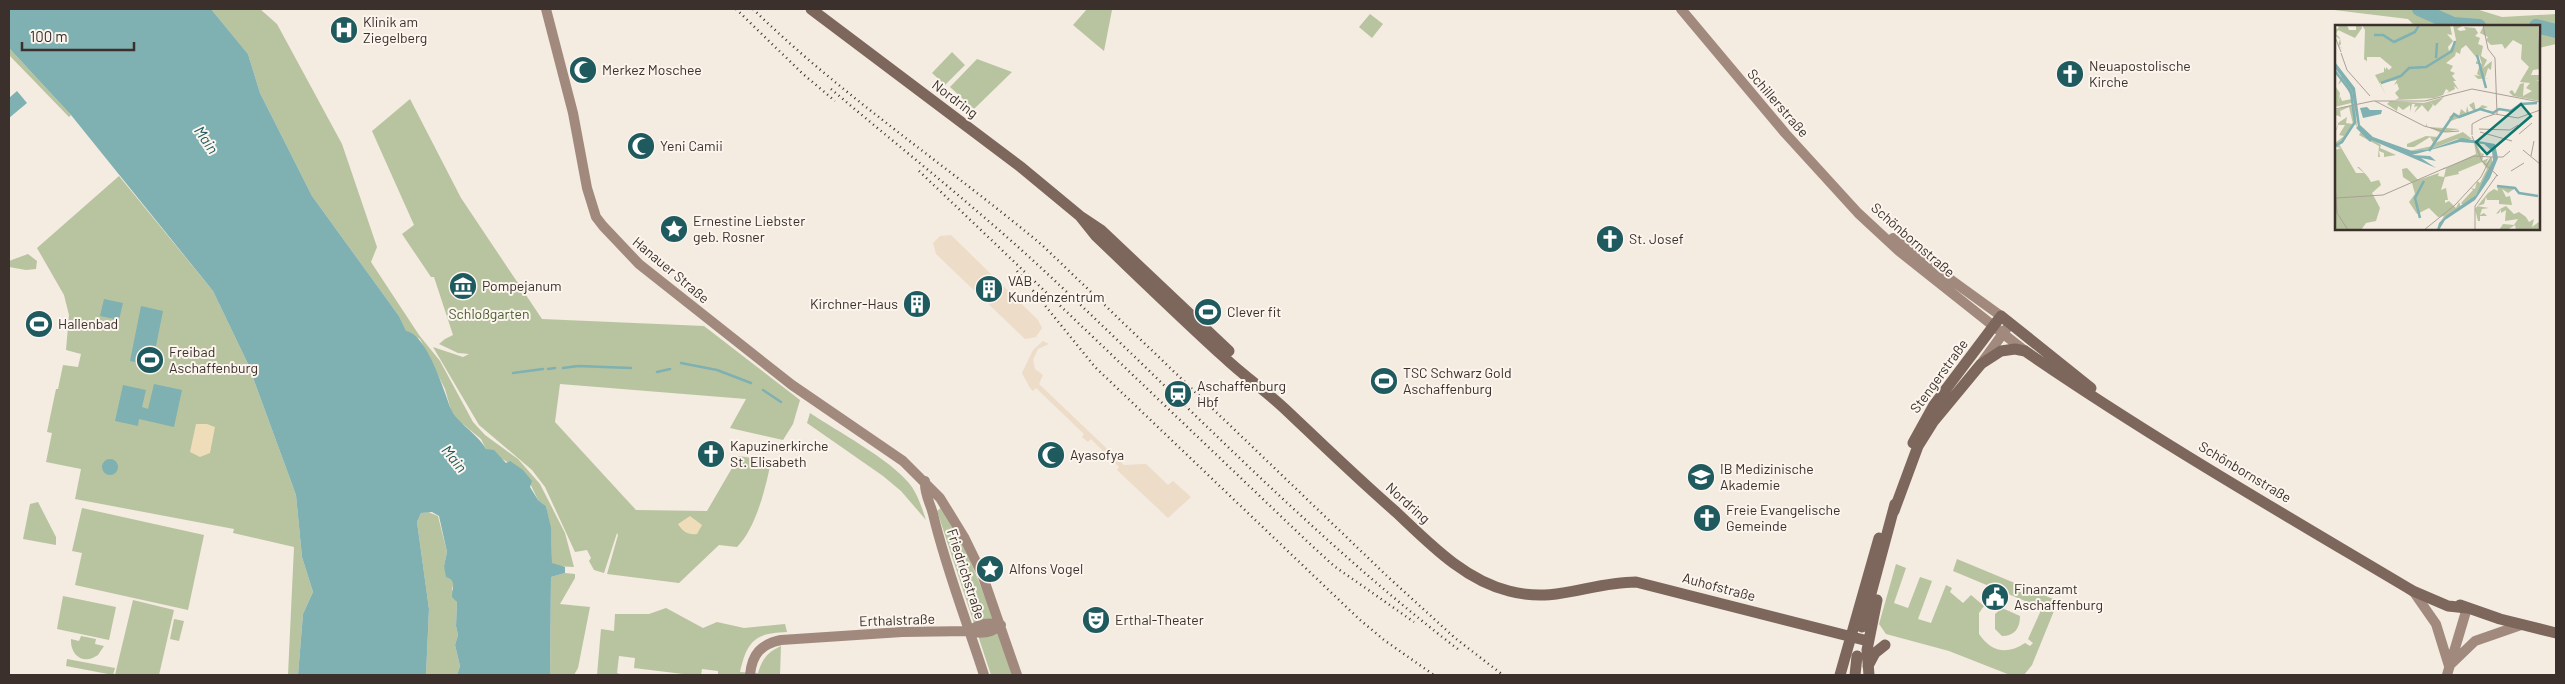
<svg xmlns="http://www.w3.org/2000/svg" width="2565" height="684" font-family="Barlow,sans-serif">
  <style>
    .green { fill: #b8c4a0 }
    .sand { fill: #efdcb8 }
    .plaza { fill: #ecdcc8; fill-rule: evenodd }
    .water { fill: #7fb0b2 }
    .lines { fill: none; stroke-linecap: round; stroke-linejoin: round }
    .stream { stroke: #7fb0b2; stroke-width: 2.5 }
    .river { stroke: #7fb0b2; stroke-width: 14 }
    .secondary { stroke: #a18a7d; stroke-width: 10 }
    .primary { stroke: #7d675c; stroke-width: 11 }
    .rail { stroke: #3b302b; stroke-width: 2.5; stroke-dasharray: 1 4; stroke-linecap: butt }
    .labels { text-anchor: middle; stroke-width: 4; stroke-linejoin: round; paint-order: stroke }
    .poi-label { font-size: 14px; fill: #3b302b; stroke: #fbf5ee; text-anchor: start }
    .street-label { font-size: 14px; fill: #3b302b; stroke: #fbf5ee }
    .park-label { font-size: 14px; fill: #4a5a2e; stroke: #fbf5ee }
    .water-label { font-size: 15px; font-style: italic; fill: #1f5a5e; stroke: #fbf5ee }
    .inset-river { fill: none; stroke: #7fb0b2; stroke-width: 2.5 }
    .inset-road { fill: none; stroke: #aaa098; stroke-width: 1 }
    .view { fill: #0f766e; fill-opacity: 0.15; stroke: #0f766e; stroke-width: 2.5 }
    .inset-edge { fill: none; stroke: #3b302b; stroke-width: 2.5 }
  </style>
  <rect width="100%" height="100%" fill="#f4ebe1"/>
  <!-- green -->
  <path class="green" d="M211 9H260L277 24 342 144 377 247 371 262 419 335 440 361 473 422 485 435 518 459 540 484 565 533 574 567 554 566 552 563 551 533 546 506 538 500 525 473 486 449 481 439 458 420 451 410 445 389 420 339 406 332 399 316 312 196 260 93 248 54Z
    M1087 9 1112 10 1104 51 1073 25Z
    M2326 9H2476L2502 17 2556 14V44L2539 48V26H2415L2408 19Z
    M1370 14 1383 24 1372 38 1359 27Z
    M9 48 71 115 69 117 9 55Z
    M952 52 965 65 945 85 932 73Z
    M977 59 1012 72 974 109 950 87Z
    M410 99 461 198 542 319 704 326 800 400 793 424 783 440 730 428 746 399 560 384 555 422 636 510 707 511 739 456 771 461C766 487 756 528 737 547L719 545 679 583 607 574 618 535 617 533 604 573 594 570 589 561 591 558 587 550 575 552 545 487 532 470 479 425 433 347 463 357 469 354 458 353 439 344 445 339 453 335 434 277H431L402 234 414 225 372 131Z
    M119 176 213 291 248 364 296 495 302 557 313 592 303 614 298 675H288L294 547 233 533 234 529 75 499 81 469 46 462 52 433 47 432 56 389H58L63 365 78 367 81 354 66 350 69 315 64 295 37 248Z
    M28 254 37 261 36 269 26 270 9 267V261Z
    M810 413C837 431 889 459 908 482 917 492 922 508 926 520L901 491 883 476 807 423Z
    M38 502 56 537V545L23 539 30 504Z
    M942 507C974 559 993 618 1012 675H991L937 511Z
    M82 508 204 535 188 610 75 585 82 553 72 551Z
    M428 512 438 516 447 552 444 566 454 583 452 589 457 602 456 626 458 635 455 645 460 666 457 675H426L429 609 417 522 421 513Z
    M1957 559 2058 601 2032 665 2024 675H2010L1949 651 1886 634 1879 624 1896 564 1906 568 1894 603 1908 608 1920 577 1932 581 1918 619 1931 623 1946 585 1952 588 1950 592 1963 603 1971 595 1984 606 1979 613V634C1991 652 2007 655 2025 643L2030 646 2033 643 2028 639 2042 608 1953 571Z
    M565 573 575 574V578L560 604 590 607 578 668 574 675H550L551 577Z
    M63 596 116 607 109 640 57 629Z
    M133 600 174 610 159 675H115Z
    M666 608 703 628 717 622 744 628 785 624 787 632C755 633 747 641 740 672L758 673C762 660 767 652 781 646L780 675H718V671L702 669 701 675H691L634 668 635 658 619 656 617 673 623 675H597L601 629 614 631 615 614H649Z
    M2002 608 2020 616C2020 628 2015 636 2002 636L1995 629V614Z
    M174 619 184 621 179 641 170 639Z
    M81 636 96 639 95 644 104 646 98 655C84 665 70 656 71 639L79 641Z
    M67 659 115 668 113 675 66 666Z"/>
  <!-- sand -->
  <path class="sand" d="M196 424H207L215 427 210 453 200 457 190 452Z
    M690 516 702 525 697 534C688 535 683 532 678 524Z"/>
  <!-- plaza -->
  <path class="plaza" d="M951 235 1038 320 1042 328 1036 337 1025 339 936 254 933 243 940 236ZM988 276 1002 289 989 302 975 289Z
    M1043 341 1049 344 1038 349 1033 360 1035 369 1043 375 1039 384 1124 465 1146 464 1168 485 1173 481 1191 497 1168 518 1117 470 1119 467 1091 439 1088 442 1082 437 1084 434 1036 388 1033 391 1030 388 1022 373 1033 350Z"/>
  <!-- water -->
  <path class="water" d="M9 9H211L248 54 260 93 312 196 399 316 406 331C427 334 444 391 451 409 457 423 477 433 486 449L494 450 506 463 510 461 523 470 532 481 530 487 538 500 546 506 551 528 552 563 565 567V573L551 577 550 675H457L460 666 455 645 458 635 456 626 457 602 452 597C452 588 457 580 446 577L444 566 447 552 439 516 432 512 421 513 417 522 429 609 426 675H298L303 614 313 592 302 557 296 495 248 364 213 291 71 115 9 48Z
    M17 91 27 103 9 118V98Z
    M104 299 123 303 119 320 100 316Z
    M141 306 163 311 152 366 130 361Z
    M154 384 182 390 174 427 139 419 138 426 115 421 123 385 146 390 142 407 148 409Z
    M102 467a8 8 0 1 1 16 0a8 8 0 1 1-16 0Z"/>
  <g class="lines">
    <!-- stream -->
    <path class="stream" d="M681 363 717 370 751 383
      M563 368 578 366 631 368
      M548 369 555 368
      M657 372 670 369
      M513 373 543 369
      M763 390 781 402"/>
    <!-- river -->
    <path class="river" d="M2419 9 2453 24 2479 26
      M2536 26 2556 31"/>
    <!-- secondary -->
    <path class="secondary" d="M546 9 573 113 587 188 596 217 603 226 639 264 792 385 903 461 940 498 964 537 982 574 1017 675
      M1681 9 1785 133 1858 213 1899 251 2025 351
      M1893 238 2001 316
      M1983 361 2007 328
      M925 481C924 494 930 502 933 514 946 569 967 622 984 675
      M2413 591 2436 624 2449 666
      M970 631C979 623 989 622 1001 625
      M2449 666 2475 641 2521 625
      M750 675C752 654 761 644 781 640L902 632 970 631C982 635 991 633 1001 625
      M2447 675 2467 608"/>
    <!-- primary -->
    <path class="primary" d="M811 9 1022 168 1080 216 1101 230 1229 351
      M1080 216 1096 236C1139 277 1181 318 1225 358 1244 376 1266 391 1285 409 1322 444 1358 479 1396 512 1429 543 1464 580 1509 591 1557 604 1590 582 1636 582L1868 641
      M1913 443 1934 405 2001 316 2091 388
      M1894 511 1918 446 1933 422 1981 364 2001 351 2015 349 2025 351C2150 437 2282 513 2413 591L2448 606 2467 608
      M2460 605 2500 619 2556 633
      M1862 627 1895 504
      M1868 666 1875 653 1885 645
      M1840 675 1879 538
      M1855 675 1857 656
      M1869 675 1867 650 1877 600"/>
    <!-- rail -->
    <path class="rail" d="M736 9 803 74 835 101
      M753 9C842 96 946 165 1042 245L1387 576 1455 638 1503 675
      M831 89C905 152 982 212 1053 279 1187 404 1313 538 1459 650
      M919 171 1310 544 1334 566 1414 622
      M1017 271 1095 367 1359 619 1384 640 1434 675"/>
  </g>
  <!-- icons -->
  <defs>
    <symbol id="hospital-disc" viewBox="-11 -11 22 22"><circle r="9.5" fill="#1f5a5e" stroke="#fbf5ee"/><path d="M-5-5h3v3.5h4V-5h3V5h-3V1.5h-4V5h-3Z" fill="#fff"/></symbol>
    <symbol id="mosque-disc" viewBox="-11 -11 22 22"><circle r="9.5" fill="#1f5a5e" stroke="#fbf5ee"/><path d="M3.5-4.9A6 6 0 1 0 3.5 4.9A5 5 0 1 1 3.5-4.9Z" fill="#fff"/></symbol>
    <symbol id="church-disc" viewBox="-11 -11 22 22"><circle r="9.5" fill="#1f5a5e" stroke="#fbf5ee"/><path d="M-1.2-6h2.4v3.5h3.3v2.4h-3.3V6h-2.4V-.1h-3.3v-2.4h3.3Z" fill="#fff"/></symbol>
    <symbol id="sight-disc" viewBox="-11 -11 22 22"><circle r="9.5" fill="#1f5a5e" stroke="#fbf5ee"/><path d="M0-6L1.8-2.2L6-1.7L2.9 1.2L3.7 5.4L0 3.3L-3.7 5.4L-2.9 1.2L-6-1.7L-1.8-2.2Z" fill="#fff"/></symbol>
    <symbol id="museum-disc" viewBox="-11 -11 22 22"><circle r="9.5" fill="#1f5a5e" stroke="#fbf5ee"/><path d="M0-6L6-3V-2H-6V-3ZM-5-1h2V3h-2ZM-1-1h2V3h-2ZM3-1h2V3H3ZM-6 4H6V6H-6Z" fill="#fff"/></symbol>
    <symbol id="building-disc" viewBox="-11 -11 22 22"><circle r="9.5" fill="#1f5a5e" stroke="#fbf5ee"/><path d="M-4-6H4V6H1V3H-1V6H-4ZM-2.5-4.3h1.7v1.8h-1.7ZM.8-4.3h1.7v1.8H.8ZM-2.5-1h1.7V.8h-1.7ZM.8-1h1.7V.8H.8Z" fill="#fff"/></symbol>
    <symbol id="stadium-disc" viewBox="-11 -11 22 22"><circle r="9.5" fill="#1f5a5e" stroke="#fbf5ee"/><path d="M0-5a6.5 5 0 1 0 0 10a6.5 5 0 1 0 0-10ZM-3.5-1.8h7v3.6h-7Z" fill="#fff"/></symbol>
    <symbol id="station-disc" viewBox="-11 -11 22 22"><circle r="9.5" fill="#1f5a5e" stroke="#fbf5ee"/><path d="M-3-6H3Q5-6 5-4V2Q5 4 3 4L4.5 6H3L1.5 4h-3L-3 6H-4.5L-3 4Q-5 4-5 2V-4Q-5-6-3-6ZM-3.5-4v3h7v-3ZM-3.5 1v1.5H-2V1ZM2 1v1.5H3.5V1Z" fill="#fff"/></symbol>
    <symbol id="university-disc" viewBox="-11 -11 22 22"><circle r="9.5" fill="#1f5a5e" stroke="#fbf5ee"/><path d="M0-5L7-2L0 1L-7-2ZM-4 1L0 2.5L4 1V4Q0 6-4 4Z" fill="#fff"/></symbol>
    <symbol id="civic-disc" viewBox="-11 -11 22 22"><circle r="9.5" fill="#1f5a5e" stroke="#fbf5ee"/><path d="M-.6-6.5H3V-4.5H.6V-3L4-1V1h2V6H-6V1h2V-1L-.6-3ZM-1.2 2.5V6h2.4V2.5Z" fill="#fff"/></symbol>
    <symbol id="theatre-disc" viewBox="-11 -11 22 22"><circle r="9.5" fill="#1f5a5e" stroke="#fbf5ee"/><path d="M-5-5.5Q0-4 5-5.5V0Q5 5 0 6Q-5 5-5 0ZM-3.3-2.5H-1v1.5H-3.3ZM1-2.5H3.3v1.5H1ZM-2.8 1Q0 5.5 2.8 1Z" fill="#fff"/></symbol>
  </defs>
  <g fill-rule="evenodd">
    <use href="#hospital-disc" x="328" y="14" width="32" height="32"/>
    <use href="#mosque-disc" x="567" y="54" width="32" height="32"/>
    <use href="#church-disc" x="2054" y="58" width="32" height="32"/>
    <use href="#mosque-disc" x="625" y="130" width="32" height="32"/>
    <use href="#sight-disc" x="658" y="213" width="32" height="32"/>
    <use href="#church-disc" x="1594" y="223" width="32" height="32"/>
    <use href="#museum-disc" x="447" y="270" width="32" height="32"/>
    <use href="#building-disc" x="973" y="273" width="32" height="32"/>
    <use href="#building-disc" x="901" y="288" width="32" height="32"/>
    <use href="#stadium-disc" x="1192" y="296" width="32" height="32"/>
    <use href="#stadium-disc" x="23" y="308" width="32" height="32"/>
    <use href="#stadium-disc" x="134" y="344" width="32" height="32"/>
    <use href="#stadium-disc" x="1368" y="365" width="32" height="32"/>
    <use href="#station-disc" x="1162" y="378" width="32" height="32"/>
    <use href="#church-disc" x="695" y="438" width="32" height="32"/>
    <use href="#mosque-disc" x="1035" y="439" width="32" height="32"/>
    <use href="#university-disc" x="1685" y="461" width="32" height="32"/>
    <use href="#church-disc" x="1691" y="502" width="32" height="32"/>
    <use href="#sight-disc" x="974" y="553" width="32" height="32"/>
    <use href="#civic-disc" x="1979" y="581" width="32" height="32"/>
    <use href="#theatre-disc" x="1080" y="604" width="32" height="32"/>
  </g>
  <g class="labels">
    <!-- poi labels -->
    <g class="poi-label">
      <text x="363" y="27">Klinik am<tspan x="363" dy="16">Ziegelberg</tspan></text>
      <text x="2089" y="71">Neuapostolische<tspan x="2089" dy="16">Kirche</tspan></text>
      <text x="602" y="75">Merkez Moschee</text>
      <text x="660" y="151">Yeni Camii</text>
      <text x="693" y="226">Ernestine Liebster<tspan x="693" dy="16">geb. Rosner</tspan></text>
      <text x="1629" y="244">St. Josef</text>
      <text x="1008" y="286">VAB<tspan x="1008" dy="16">Kundenzentrum</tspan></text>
      <text x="482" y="291">Pompejanum</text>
      <text x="898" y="309" text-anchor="end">Kirchner-Haus</text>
      <text x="1227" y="317">Clever fit</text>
      <text x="58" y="329">Hallenbad</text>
      <text x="169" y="357">Freibad<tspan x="169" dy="16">Aschaffenburg</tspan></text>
      <text x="1403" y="378">TSC Schwarz Gold<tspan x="1403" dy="16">Aschaffenburg</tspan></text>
      <text x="1197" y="391">Aschaffenburg<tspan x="1197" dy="16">Hbf</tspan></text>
      <text x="730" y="451">Kapuzinerkirche<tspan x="730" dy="16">St. Elisabeth</tspan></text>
      <text x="1070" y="460">Ayasofya</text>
      <text x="1720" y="474">IB Medizinische<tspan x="1720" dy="16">Akademie</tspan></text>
      <text x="1726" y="515">Freie Evangelische<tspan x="1726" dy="16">Gemeinde</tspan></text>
      <text x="1009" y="574">Alfons Vogel</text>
      <text x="2014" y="594">Finanzamt<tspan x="2014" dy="16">Aschaffenburg</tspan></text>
      <text x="1115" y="625">Erthal-Theater</text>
    </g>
    <!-- street labels -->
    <g class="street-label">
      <text transform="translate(955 99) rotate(37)" y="5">Nordring</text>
      <text transform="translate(1778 103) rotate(49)" y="5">Schillerstraße</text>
      <text transform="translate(1913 240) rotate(41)" y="5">Schönbornstraße</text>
      <text transform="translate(671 270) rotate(40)" y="5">Hanauer Straße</text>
      <text transform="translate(1939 376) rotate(-54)" y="5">Stengerstraße</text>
      <text transform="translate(2245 472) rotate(31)" y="5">Schönbornstraße</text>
      <text transform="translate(1408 503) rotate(42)" y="5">Nordring</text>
      <text transform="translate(966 574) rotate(72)" y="5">Friedrichstraße</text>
      <text transform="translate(1719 587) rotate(15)" y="5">Auhofstraße</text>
      <text transform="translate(897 620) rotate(-2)" y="5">Erthalstraße</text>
    </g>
    <!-- park labels -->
    <g class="park-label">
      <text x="489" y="319">Schloßgarten</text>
    </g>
    <!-- water labels -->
    <g class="water-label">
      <text transform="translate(206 140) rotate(56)" y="5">Main</text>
      <text transform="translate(454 459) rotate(51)" y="5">Main</text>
    </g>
  </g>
  <!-- overview -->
  <g transform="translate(2335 25)">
    <rect width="205" height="205" fill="#f4ebe1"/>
    <path d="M4 0H12L14 5H21V0H26L27 3 20 13 3 5 1 9 5 13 6 19 4 21 8 24 3 21 5 14 0 11V3L3 4ZM27 0H115L117 10 112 9 118 16 113 22 114 26 121 15 118 0 127 1 122 4 125 6 131 5 129 2 140 3 143 8 140 11 145 13 143 19 148 21 146 31 152 35 148 43 157 36 156 45 153 43 150 53H155L143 54 139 50 145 51 142 49 145 39H141V36L147 39 144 30 141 32 131 20 126 24 125 29 121 27 120 31 111 38 118 41 115 46 120 48 117 51 121 56H118L124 65 119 61 120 64 112 68 114 66 111 64 108 70 99 73 60 75 64 73 60 68 64 64 62 58 59 60 62 55 45 58 48 64 51 63 48 64 51 70 40 50 49 47V42L51 45V42L54 45 57 42 45 32H32V37L31 35H30L29 34 30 5ZM149 0H203L205 44 198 45 196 50H204L205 55H201L205 56V76L178 71 174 67 177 65 180 69 185 59 189 58 188 71 197 66 191 63 195 58 185 57 194 42 186 34 187 20 178 15 170 24 167 19 156 20 151 15 153 12 145 8ZM7 50 17 66 20 77 0 82V61L5 68 3 78 5 71 7 76 17 74 8 55 3 60ZM109 72 100 81 95 77 98 80 93 87 87 80 79 88 83 81 79 82 80 79H77L75 87V80L68 85 63 81 62 86 52 79 55 76 89 78ZM139 77 141 86 147 80 153 82 116 96 111 103 124 104 106 108 100 118 128 107 137 114H122L96 124 77 126H74L97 121 98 117 95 112 79 122H72V119L91 111 103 112 106 108 91 101 92 98V102L109 103 116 94 114 92 119 89 124 91 126 84 131 88 132 81 134 88 139 86 134 80ZM20 79 22 102 20 99 4 119 21 148H29L22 142H24L33 152 36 157 44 155 46 160 37 168 45 183 41 196 31 198 26 205H0V125L6 123 0 122V118L9 111 4 110 10 100H3L2 104 0 107 3 99 0 85ZM14 82 18 99 11 98 12 92 3 98 1 90 6 92 5 86ZM26 107 46 120 45 123 61 130 49 132V128L44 126 45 132H43L44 121 24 110ZM139 117 144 118H141L146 128 149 129 147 136 154 133 150 139 157 132V138L159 132 157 138 154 146 141 170 108 194 101 205 109 191 103 192 94 183 82 189 74 177 80 169 77 158 68 152 67 144 72 143 83 155 104 148 103 151 109 152 111 143 141 129ZM147 137 152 144 145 158 142 156 140 164 136 163 138 165 126 178 128 180 126 182 124 177 121 183 114 176 110 178V175H113L111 163 106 165 110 152 124 149 123 147ZM162 160 179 164 173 168 167 164 171 172 175 171 177 180 164 179V175H152L151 172 149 179 142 181 154 183 147 184 145 190 149 188 152 191H145V196H143L140 184 153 168 159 164 163 166ZM171 181 179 189 184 187 191 192 194 197 199 194 197 202 205 196 204 205H181L180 200 172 205H164L168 199 179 200 183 194 170 196 171 185 166 188V184L164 188 161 189 165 184Z" fill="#b8c4a0" fill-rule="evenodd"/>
    <path d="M0 37 20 63 25 100 38 112 77 126 96 124 127 113 160 119 163 133 155 153 140 175 110 195 104 205H102L104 198 111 191 141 170 158 135 157 126 149 119 125 117 77 130 95 131 101 136 86 133 101 143 34 114 23 102 17 66 0 43ZM32 82 35 85H47L46 89 28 93 25 83Z" fill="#7fb0b2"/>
    <path class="inset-river" d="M39 10H48L59 17 80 7 84 0M142 30 151 63M101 33 102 18M0 46 16 67 20 97 7 117 0 121M46 58 66 51 74 43 91 42 117 26 120 16M22 102 36 116M94 126 119 89 124 92 145 84 158 88 164 84 176 86 186 79 202 78M162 161 180 163 184 168 203 171M85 193 80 173 89 156"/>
    <path class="inset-road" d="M148 0 153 24 160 33 162 89M0 12 6 27M6 28 12 45 35 71M40 76 89 101 111 107 124 106M0 84 38 76H90L137 64 205 77M144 104 175 105 183 100M145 107 177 116M184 109 197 98M137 110V99L148 93 160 89 183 93 205 85M137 111 147 136 163 151M188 125 205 139M196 131 199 116M108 144 139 131 156 132M176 146 189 138M0 159 2 188 13 205M1 173 48 170 110 143M89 205 120 180 146 152 156 132H168L175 126M140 205V181L162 150"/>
    <path class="view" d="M186 79 196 91 152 129 141 117Z"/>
    <rect width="205" height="205" class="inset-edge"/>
  </g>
  <!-- border -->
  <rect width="2565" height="684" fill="none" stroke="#3b302b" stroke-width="20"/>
  <!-- scale -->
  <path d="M22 42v8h112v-8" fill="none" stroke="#3b302b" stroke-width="2.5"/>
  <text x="30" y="42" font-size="15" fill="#3b302b" stroke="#fbf5ee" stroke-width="4" paint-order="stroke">100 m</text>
</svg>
